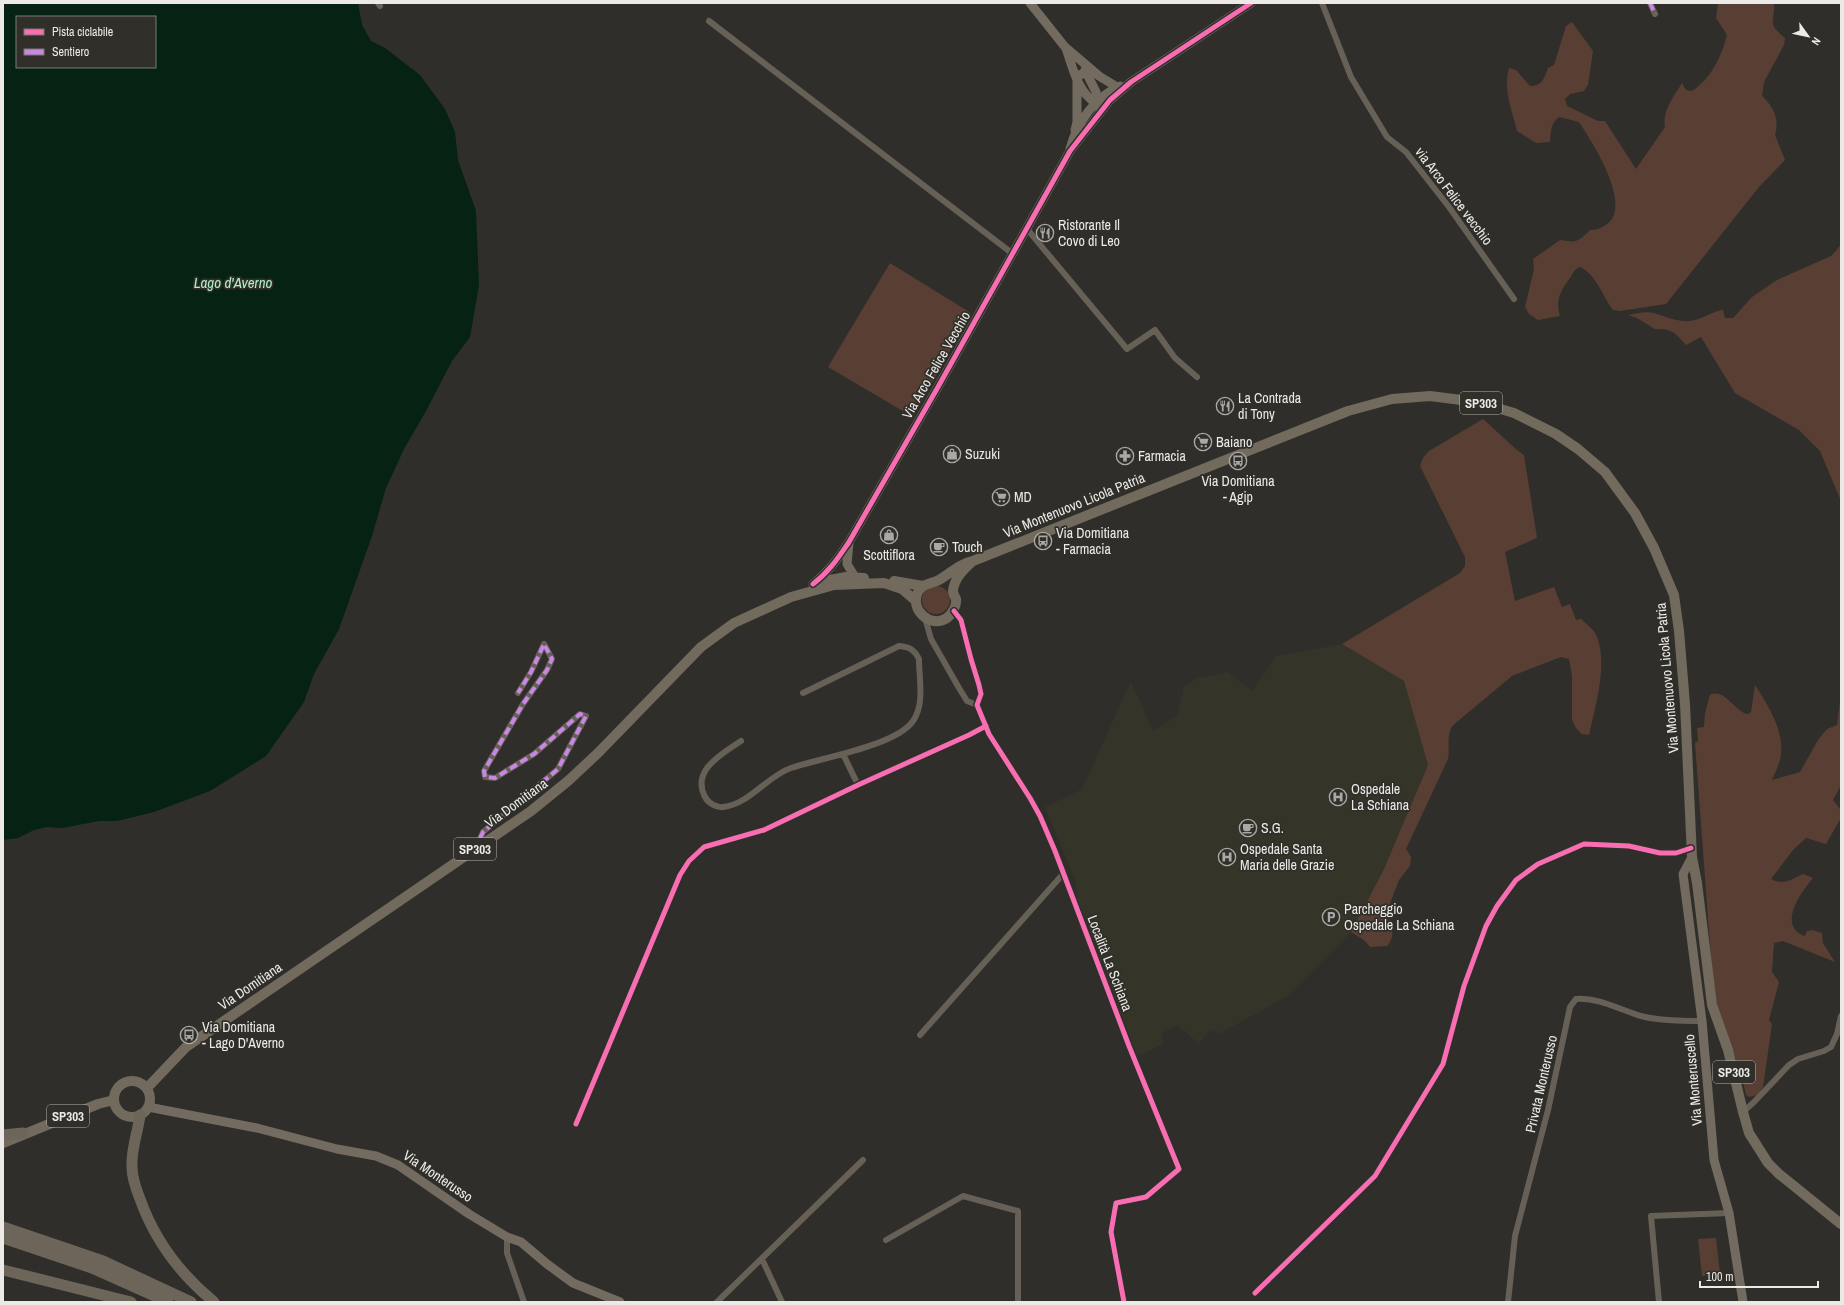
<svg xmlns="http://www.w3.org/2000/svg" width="1844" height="1305" font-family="'Archivo Narrow',sans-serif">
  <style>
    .built { fill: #353429 }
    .green { fill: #593f33 }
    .water { fill: #052213; fill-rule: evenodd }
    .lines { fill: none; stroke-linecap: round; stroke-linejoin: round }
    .street { stroke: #676057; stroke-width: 6 }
    .secondary { stroke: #736b60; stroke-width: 9 }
    .primary { stroke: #716a5d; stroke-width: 10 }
    .highway { stroke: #6e655a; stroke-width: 11 }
    .quiet { stroke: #c787e3; stroke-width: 4; stroke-dasharray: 8 4; stroke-linecap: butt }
    .cycleway-casing { stroke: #302f29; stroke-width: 8 }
    .cycleway { stroke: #f96db3; stroke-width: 5 }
    .labels { text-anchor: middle; stroke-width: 3.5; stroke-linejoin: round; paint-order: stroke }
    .shield { fill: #302f29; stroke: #b3b2ae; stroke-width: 1 }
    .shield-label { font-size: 13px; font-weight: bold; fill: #ebeae7 }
    .street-label { font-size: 14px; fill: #ebeae7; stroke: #302f29 }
    .poi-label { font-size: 14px; fill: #ebeae7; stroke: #302f29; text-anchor: start }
    .water-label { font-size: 15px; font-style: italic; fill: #b0edc8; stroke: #302f29 }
  </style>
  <rect width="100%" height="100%" fill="#2f2e2a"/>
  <!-- built -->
  <path class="built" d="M1342 644 1404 681 1428 765 1383 871 1351 932 1286 997 1219 1034 1210 1030 1199 1044 1177 1025 1161 1034 1164 1044 1137 1056 1077 904 1076 882 1045 807 1082 789 1131 681 1153 731 1178 715 1184 686 1195 679 1228 672 1252 691 1276 656Z"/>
  <!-- green -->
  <path class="green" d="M1718 3H1774C1775 24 1766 22 1785 38L1784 45 1764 82 1762 96C1773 106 1780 119 1775 135L1785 160 1759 187 1666 304 1620 311 1613 310C1603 297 1596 274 1580 267 1573 270 1574 272 1570 278 1561 290 1555 300 1560 316L1538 320 1529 314 1525 307 1534 269 1533 259 1560 240C1577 243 1578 242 1590 230 1596 230 1599 229 1604 226 1636 209 1592 142 1579 122L1559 117C1550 124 1551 132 1550 142L1536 143 1517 131C1512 109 1503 91 1509 68L1516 70 1530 86C1542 86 1544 79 1548 68L1554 65 1566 26 1572 22 1593 51 1588 85 1584 91 1570 94 1565 99 1567 106 1598 121H1605L1636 169 1665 127C1662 111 1674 96 1682 83L1686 90 1692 91C1710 80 1722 56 1727 35L1716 18Z
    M1841 244V501L1820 451 1799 430 1735 393 1701 337 1686 345C1676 333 1672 328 1655 329L1637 318 1628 315C1637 313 1645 311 1654 313 1666 317 1677 322 1690 321 1702 320 1712 311 1723 310L1725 318H1733L1752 297 1777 280 1831 256 1836 251Z
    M890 263 971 313 913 417 828 367Z
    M1483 419 1517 450 1524 455 1537 538 1505 552 1515 601 1554 587 1562 607 1570 604 1576 620 1581 619C1586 624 1595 630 1597 637 1608 665 1595 707 1589 735L1582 734 1576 728 1572 720V676L1569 659 1561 657 1512 676 1452 726C1446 737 1450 748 1448 759L1406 849 1411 857 1410 866 1399 880 1386 914C1391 926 1397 935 1387 946L1370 947 1364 940 1351 932 1383 871 1428 765 1404 681 1342 644 1460 573 1465 566V557L1420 466 1423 458 1429 451Z
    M922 600a14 14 0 1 1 28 0a14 14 0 1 1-28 0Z
    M1755 685C1769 707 1788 736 1779 763 1777 769 1774 775 1772 780L1800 772 1818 740 1827 729 1837 725 1841 693V785L1833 800 1841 810V818L1826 844 1806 838 1793 850 1771 879C1784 886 1792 879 1803 874L1813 878C1800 893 1777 927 1805 936L1807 931 1812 930 1822 933 1823 943 1835 962 1783 941 1774 943 1772 972 1779 982 1769 1020 1772 1024 1763 1087 1757 1095 1749 1097 1746 1095 1741 1072 1719 1016 1713 985 1695 743 1698 741 1697 728 1704 727 1705 713 1710 695C1724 687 1736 713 1748 714L1751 712Z
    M1716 1238 1720 1274 1702 1276 1698 1239Z"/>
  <!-- water -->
  <path class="water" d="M3 3H358L362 25 371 41 385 48 420 75 445 109 455 132 458 160 476 211 479 285 470 337 452 361 426 411 404 449 386 488 372 536 339 629 314 674 304 702 266 756 210 791 154 812 117 821H99L62 828 47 827 34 830 18 838 3 840ZM17 17H155V67H17Z"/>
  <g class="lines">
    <!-- street -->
    <path class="street" d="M378 3 380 6
      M1322 3 1351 77 1387 137 1406 152 1449 207 1514 299
      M1650 3 1655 14
      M709 21 1013 254
      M1027 229 1127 349 1155 330 1175 358 1197 377
      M954 611 961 620 971 659 979 685 981 694 977 705 989 734 1030 798 1040 816 1055 851 1129 1046 1179 1169 1146 1197 1116 1203 1111 1232 1124 1302
      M925 618 931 639 959 688 967 701 977 705
      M741 741C722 754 691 770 705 797 708 803 717 808 723 807 750 804 767 776 791 768 820 758 896 746 913 721 925 704 919 679 919 659 914 649 909 647 899 646L803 693
      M843 754 858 785
      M476 848 483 832 558 769 586 716 580 714 534 754 495 778 485 777 484 771 523 704 547 670 552 659 544 644 531 672 518 693
      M920 1035 1063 874
      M1743 1112 1754 1102 1789 1065 1798 1059 1824 1051 1831 1047 1837 1034 1841 1016
      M576 1124 680 875 689 861 704 847 764 830 858 785 969 735 986 726
      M507 1237V1253L524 1302
      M886 1240 963 1196 1018 1211V1302
      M762 1259 782 1302
      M1255 1293 1375 1176 1443 1064 1464 986 1486 926 1497 906 1516 880 1538 864 1584 844 1629 846 1660 853H1676L1691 848
      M717 1302 863 1160
      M1508 1302 1515 1236 1548 1110 1570 1007 1576 999C1600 997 1623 1012 1645 1017 1664 1021 1683 1021 1702 1021
      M1659 1302 1651 1216 1729 1213"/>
    <!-- secondary -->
    <path class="secondary" d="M1030 3 1065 47 1099 76 1117 87
      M1066 48C1072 66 1078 93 1096 103L1101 102
      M1085 70 1096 92V106
      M1075 130 1077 122V79C1081 71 1088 72 1096 74
      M1070 149C1077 122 1095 97 1120 86
      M849 543 847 564 855 577
      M813 584C829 572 838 558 849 542L938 387 1070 151 1110 100 1131 82 1251 3
      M1692 857 1683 874 1702 1021 1714 1160 1729 1213 1743 1302
      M148 1107 257 1128 337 1149 376 1156 398 1165 469 1214 507 1237 521 1242 547 1264 573 1283 620 1302"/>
    <!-- primary -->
    <path class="primary" d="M973 561C965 568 954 578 953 591 953 593 955 597 956 599 957 606 952 614 947 618 930 629 909 609 918 592 923 583 931 584 939 580 951 573 959 564 973 561L1348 411 1392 399 1430 396 1477 402 1514 413 1556 434 1578 449 1605 472 1635 513 1654 548 1674 595 1679 631 1685 704 1692 857 1697 883 1712 1005 1728 1050 1743 1112 1749 1133 1768 1163 1779 1174 1841 1224
      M894 581 923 586
      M820 582 846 577 864 578
      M114 1099a18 18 0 1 1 36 0a18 18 0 1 1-36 0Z
      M147 1088 186 1047 531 811 568 781 598 753 701 647 734 623 791 597 834 585 884 583 902 589 916 601
      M3 1143 98 1104 114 1100"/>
    <!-- highway -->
    <path class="highway" d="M140 1115C138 1132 131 1149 132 1167 132 1178 136 1189 140 1199 155 1241 180 1274 214 1302
      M3 1135 23 1133
      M3 1227 103 1261 191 1302
      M3 1238 92 1268 168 1302
      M3 1270 131 1302"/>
    <!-- quiet -->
    <path class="quiet" d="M1650 3 1655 14
      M475 849 483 832 558 769 586 716 580 714 534 754 495 778 485 777 484 771 523 704 547 670 552 659 544 644 531 672 518 693"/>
    <defs>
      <path id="cycleway" d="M813 584C829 572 838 558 849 542L938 387 1070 151 1110 100 1131 82 1251 3
        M954 611 961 620 971 659 979 685 981 694 977 705 989 734 1030 798 1040 816 1055 851 1129 1046 1179 1169 1146 1197 1116 1203 1111 1232 1124 1302
        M576 1124 680 875 689 861 704 847 764 830 858 785 969 735 986 726
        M1255 1293 1375 1176 1443 1064 1464 986 1486 926 1497 906 1516 880 1538 864 1584 844 1629 846 1660 853H1676L1691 848"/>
    </defs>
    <!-- cycleway casing -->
    <use href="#cycleway" class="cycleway-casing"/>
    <!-- cycleway -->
    <use href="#cycleway" class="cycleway"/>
  </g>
  <!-- icons -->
  <defs>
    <symbol id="restaurant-ring" viewBox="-11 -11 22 22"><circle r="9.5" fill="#302f29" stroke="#a9a8a5" stroke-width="1.5"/><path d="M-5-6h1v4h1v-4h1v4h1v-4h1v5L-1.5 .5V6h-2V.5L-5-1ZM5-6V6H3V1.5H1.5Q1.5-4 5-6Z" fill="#a9a8a5"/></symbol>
    <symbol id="supermarket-ring" viewBox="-11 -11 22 22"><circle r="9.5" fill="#302f29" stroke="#a9a8a5" stroke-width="1.5"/><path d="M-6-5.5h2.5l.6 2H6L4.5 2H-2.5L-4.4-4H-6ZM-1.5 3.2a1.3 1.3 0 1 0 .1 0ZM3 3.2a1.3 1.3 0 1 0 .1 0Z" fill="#a9a8a5"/></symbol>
    <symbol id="shop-ring" viewBox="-11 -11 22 22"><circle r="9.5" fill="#302f29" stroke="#a9a8a5" stroke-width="1.5"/><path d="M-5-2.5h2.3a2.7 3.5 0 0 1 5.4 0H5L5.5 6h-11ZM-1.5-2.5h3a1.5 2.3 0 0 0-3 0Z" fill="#a9a8a5"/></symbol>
    <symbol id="pharmacy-ring" viewBox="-11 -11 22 22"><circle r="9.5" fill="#302f29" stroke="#a9a8a5" stroke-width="1.5"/><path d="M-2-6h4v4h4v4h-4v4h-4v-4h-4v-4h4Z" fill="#a9a8a5"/></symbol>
    <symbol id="bus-ring" viewBox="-11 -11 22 22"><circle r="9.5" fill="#302f29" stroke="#a9a8a5" stroke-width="1.5"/><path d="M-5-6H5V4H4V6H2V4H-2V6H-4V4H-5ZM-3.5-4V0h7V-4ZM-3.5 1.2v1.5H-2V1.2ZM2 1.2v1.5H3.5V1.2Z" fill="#a9a8a5"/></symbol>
    <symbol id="cafe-ring" viewBox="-11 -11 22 22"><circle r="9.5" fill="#302f29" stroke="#a9a8a5" stroke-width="1.5"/><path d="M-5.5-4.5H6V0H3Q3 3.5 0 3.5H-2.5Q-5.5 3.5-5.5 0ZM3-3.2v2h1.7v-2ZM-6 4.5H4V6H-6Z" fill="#a9a8a5"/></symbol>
    <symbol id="hospital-ring" viewBox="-11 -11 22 22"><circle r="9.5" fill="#302f29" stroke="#a9a8a5" stroke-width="1.5"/><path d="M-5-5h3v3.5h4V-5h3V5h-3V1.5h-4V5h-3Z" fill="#a9a8a5"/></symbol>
    <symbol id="parking-ring" viewBox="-11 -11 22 22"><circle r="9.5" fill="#302f29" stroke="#a9a8a5" stroke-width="1.5"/><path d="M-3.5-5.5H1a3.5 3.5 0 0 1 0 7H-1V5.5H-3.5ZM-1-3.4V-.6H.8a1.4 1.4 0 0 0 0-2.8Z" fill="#a9a8a5"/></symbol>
  </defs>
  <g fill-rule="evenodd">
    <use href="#restaurant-ring" x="1035" y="223" width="20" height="20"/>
    <use href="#restaurant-ring" x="1215" y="396" width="20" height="20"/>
    <use href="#supermarket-ring" x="1193" y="432" width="20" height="20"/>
    <use href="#shop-ring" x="942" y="444" width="20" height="20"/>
    <use href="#pharmacy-ring" x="1115" y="446" width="20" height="20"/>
    <use href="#bus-ring" x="1228" y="451" width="20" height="20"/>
    <use href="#supermarket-ring" x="991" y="487" width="20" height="20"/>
    <use href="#shop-ring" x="879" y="525" width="20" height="20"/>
    <use href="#bus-ring" x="1033" y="531" width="20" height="20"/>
    <use href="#cafe-ring" x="929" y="537" width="20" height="20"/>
    <use href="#hospital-ring" x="1328" y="787" width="20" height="20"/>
    <use href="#cafe-ring" x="1238" y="818" width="20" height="20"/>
    <use href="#hospital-ring" x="1217" y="847" width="20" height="20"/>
    <use href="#parking-ring" x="1321" y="907" width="20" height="20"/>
    <use href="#bus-ring" x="179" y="1025" width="20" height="20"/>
  </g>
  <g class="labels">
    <!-- shield labels -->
    <g class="shield">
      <rect x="1460" y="392" width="42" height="22" rx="3"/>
      <rect x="454" y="838" width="42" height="22" rx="3"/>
      <rect x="1713" y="1061" width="42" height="22" rx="3"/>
      <rect x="47" y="1105" width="42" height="22" rx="3"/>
    </g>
    <g class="shield-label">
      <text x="1481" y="408">SP303</text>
      <text x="475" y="854">SP303</text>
      <text x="1734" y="1077">SP303</text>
      <text x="68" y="1121">SP303</text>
    </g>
    <!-- street labels -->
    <g class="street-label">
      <text transform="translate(1454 196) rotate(53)" y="5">via Arco Felice vecchio</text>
      <text transform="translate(936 365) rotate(-60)" y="5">Via Arco Felice Vecchio</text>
      <text transform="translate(1074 505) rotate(-22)" y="5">Via Montenuovo Licola Patria</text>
      <text transform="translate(1667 678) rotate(-95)" y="5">Via Montenuovo Licola Patria</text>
      <text transform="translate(516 803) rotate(-36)" y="5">Via Domitiana</text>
      <text transform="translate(1110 963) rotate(69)" y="5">Località La Schiana</text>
      <text transform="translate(250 986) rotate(-34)" y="5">Via Domitiana</text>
      <text transform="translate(1693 1080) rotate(-95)" y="5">Via Monteruscello</text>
      <text transform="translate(1541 1084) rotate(-77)" y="5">Privata Monterusso</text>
      <text transform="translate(438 1176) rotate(34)" y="5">Via Monterusso</text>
    </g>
    <!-- poi labels -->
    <g class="poi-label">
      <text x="1058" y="230">Ristorante Il<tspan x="1058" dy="16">Covo di Leo</tspan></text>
      <text x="1238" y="403">La Contrada<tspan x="1238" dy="16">di Tony</tspan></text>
      <text x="1216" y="447">Baiano</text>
      <text x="965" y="459">Suzuki</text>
      <text x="1138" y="461">Farmacia</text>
      <text x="1238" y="486" text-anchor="middle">Via Domitiana<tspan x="1238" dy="16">- Agip</tspan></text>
      <text x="1014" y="502">MD</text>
      <text x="1056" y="538">Via Domitiana<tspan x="1056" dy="16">- Farmacia</tspan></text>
      <text x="952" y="552">Touch</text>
      <text x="889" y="560" text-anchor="middle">Scottiflora</text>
      <text x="1351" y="794">Ospedale<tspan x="1351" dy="16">La Schiana</tspan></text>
      <text x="1261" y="833">S.G.</text>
      <text x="1240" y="854">Ospedale Santa<tspan x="1240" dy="16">Maria delle Grazie</tspan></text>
      <text x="1344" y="914">Parcheggio<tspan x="1344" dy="16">Ospedale La Schiana</tspan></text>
      <text x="202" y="1032">Via Domitiana<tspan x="202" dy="16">- Lago D'Averno</tspan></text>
    </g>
    <!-- water labels -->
    <g class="water-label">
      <text x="233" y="288">Lago d'Averno</text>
    </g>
  </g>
  <!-- border -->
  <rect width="1844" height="1305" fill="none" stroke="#ebeae7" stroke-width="8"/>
  <!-- legend -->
  <rect x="16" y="16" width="140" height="52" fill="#302f29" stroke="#7b7a75"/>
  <rect x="24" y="29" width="20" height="6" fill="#f96db3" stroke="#7b7a75"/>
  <text x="52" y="36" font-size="12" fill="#ebeae7">Pista ciclabile</text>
  <rect x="24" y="49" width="20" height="6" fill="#c787e3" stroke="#7b7a75"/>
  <text x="52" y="56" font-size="12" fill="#ebeae7">Sentiero</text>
  <!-- north arrow -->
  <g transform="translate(1808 36) rotate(123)" stroke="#302f29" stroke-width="3" paint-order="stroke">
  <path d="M0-3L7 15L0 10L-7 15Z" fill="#ebeae7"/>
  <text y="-6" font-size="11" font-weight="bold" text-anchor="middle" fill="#ebeae7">N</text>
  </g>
  <!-- scale -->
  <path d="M1700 1281v6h118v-6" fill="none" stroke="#ebeae7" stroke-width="2"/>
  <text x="1706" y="1281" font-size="12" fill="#ebeae7" stroke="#302f29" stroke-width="3" paint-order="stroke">100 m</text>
</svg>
